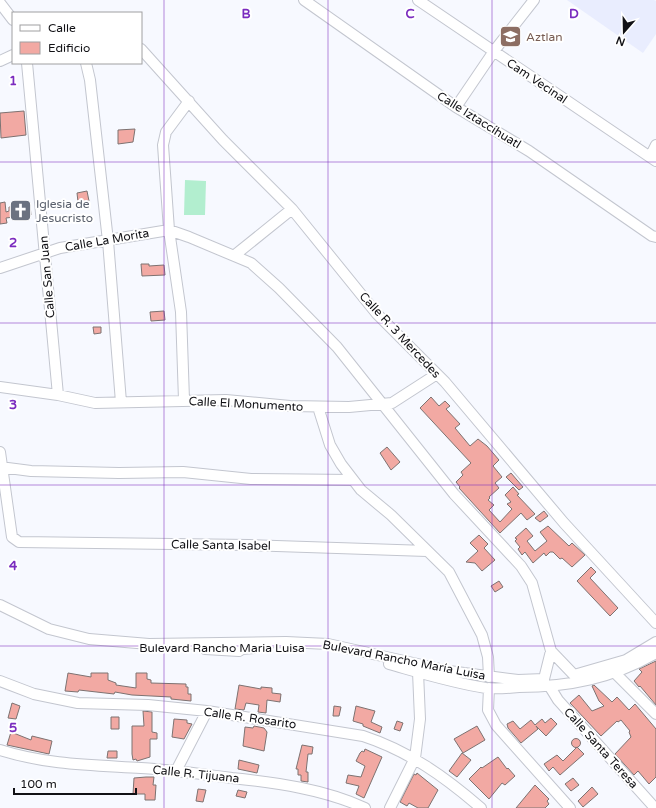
<svg xmlns="http://www.w3.org/2000/svg" width="656" height="808" font-family="'Varela Round',sans-serif">
  <style>
    .built { fill: #e9edfe }
    .green { fill: #b2eecf }
    .building { fill: #f2a9a3; stroke: #7d7271 }
    .lines { fill: none; stroke-linecap: round; stroke-linejoin: round }
    .minor-casing { stroke: #c3c6cf; stroke-width: 12 }
    .minor { stroke: #fff; stroke-width: 10 }
    .grid { fill: none; stroke: #7b2cbf; stroke-width: 1; stroke-opacity: 0.55 }
    .labels { text-anchor: middle; stroke-width: 4; stroke-linejoin: round; paint-order: stroke }
    .education-label { font-size: 12px; fill: #785e54; stroke: #fff; text-anchor: start }
    .street-label { font-size: 12px; fill: #111115; stroke: #fff }
    .worship-label { font-size: 12px; fill: #5b616d; stroke: #fff; text-anchor: start }
    .grid-label { font-size: 13px; text-anchor: middle; font-weight: bold; fill: #7b2cbf; stroke: #fff; stroke-width: 4; stroke-linejoin: round; paint-order: stroke }
  </style>
  <rect width="100%" height="100%" fill="#f7f9ff"/>
  <!-- built -->
  <path class="built" d="M567 0H654L656 1V34L643 53Z"/>
  <!-- green -->
  <path class="green" d="M185 180 206 181 205 215H184Z"/>
  <!-- building -->
  <path class="building" d="M24 111 26 135 1 138 0 113Z
    M135 129 133 142 118 144V130Z
    M87 191 89 201 78 202 77 193Z
    M5 202 6 212 9 211V207L30 205 31 215 6 218 7 223 0 224V203Z
    M141 264H149V266L164 265 165 275 142 276Z
    M164 311 165 320 151 321 150 312Z
    M93 327H101V333L94 334Z
    M431 397 439 406 445 401 450 406 446 409 460 424 455 428 470 446 478 439 487 446 499 460 493 466 502 477 495 483 499 488 489 497 490 498 488 500 494 505 489 510 500 522 512 509 507 504 511 502 505 495 513 487 519 494 517 495 535 514 527 520 521 513 500 533 459 488 460 487 456 482 463 475 461 472 471 463 420 408Z
    M387 447 400 462 391 470 380 453Z
    M511 473 523 487 519 490 506 477Z
    M544 511 548 516 540 522 535 518Z
    M548 526 569 546 572 543 585 555 572 567 562 558 560 559 553 552H550L546 556 544 553 533 563 525 552 522 555 518 549 520 547 515 541 517 539 515 538 526 528 533 536 527 541 535 551 547 541 540 532Z
    M479 535 488 544 484 548 495 560 482 571 475 563 466 562 478 551 470 543Z
    M591 567 596 572 590 578 618 608 610 616 577 581Z
    M499 581 503 587 495 592 491 586Z
    M656 661V705L640 686 639 687 634 681 642 672 639 669Z
    M68 673 91 677V673H108V680L116 683V685L136 688V673H147V679L151 680V683L186 684V687H188V694H191V701L171 699V697L132 695 115 692 114 694 79 690 78 692 65 691Z
    M239 685 261 689V687L272 688V693L281 694 280 702 267 700 266 713 258 712 259 705 246 703 244 710 235 709Z
    M594 685 612 702 617 697 629 710 635 704 656 729V777L649 784 638 771 634 775 615 754 631 737 629 732 630 731 621 720 618 722 617 721 601 736 570 703 579 695 592 711 604 706 599 701 592 686Z
    M12 703 20 706 16 719 8 718Z
    M334 706 341 707 339 716H333Z
    M356 706 375 711 371 722 382 727 380 733 363 726V724L353 721Z
    M143 711 152 712V732L157 733V739H150V757L137 761 136 759 133 760 132 754V726H144Z
    M111 717H119V729H111Z
    M551 718 557 724 546 736 536 726 538 729 521 743 508 728 507 724 513 721 520 729 531 720 535 725 542 719 545 723Z
    M174 719 187 720V723L192 724 184 739 172 737Z
    M397 721 403 723 400 731 394 729Z
    M254 726 264 728 267 732 264 751 243 746 245 727 253 728Z
    M477 726 485 740 463 753 454 739Z
    M11 732 31 740 32 736 52 741 49 754 7 745Z
    M571.5 743a4.5 4.5 0 1 1 9 0a4.5 4.5 0 1 1-9 0Z
    M302 745 313 747 312 754H308L306 772H308V782L301 781V775H298V769H296Z
    M577 747 584 754 560 775 553 767 549 771 544 764 557 755 563 761Z
    M365 749 382 757 364 798 356 794 359 786 346 783 348 775 361 777 365 766 356 761 360 753 362 751 364 752Z
    M108 751H117V758H107Z
    M462 753 471 760 457 777 449 771Z
    M498 757 507 769 508 768 515 776 505 785 502 783 489 799 469 779 481 767 482 768Z
    M239 760 259 765 257 773 238 769Z
    M417 773 438 790 428 808H418L409 803 407 806 400 802 414 774 416 775Z
    M146 777H154L153 785H156L155 800H145V794H133L134 778Z
    M573 778 579 785 571 791 565 784Z
    M535 785 549 799 547 801 549 804 545 808H516Z
    M592 787 598 794 583 807 578 801Z
    M198 789 206 790 203 802 196 801Z
    M238 790 247 792 245 798 236 796Z"/>
  <g class="lines">
    <defs>
      <path id="minor" d="M304 0 456 107 529 151 652 236 656 237
        M418 0 656 161
        M0 3 13 20
        M141 49 223 140 292 209 377 314 445 382 564 523 656 623
        M0 61 13 55
        M27 63 58 395
        M86 63 90 80 108 241 121 402
        M456 107 494 51 534 0
        M650 157 656 145
        M235 255 292 209
        M0 268 60 248 169 230 189 237 251 263 279 288 337 347 454 494 521 566 532 583 551 651
        M0 387 58 395 95 403 226 400 290 406 349 407 392 403 437 374
        M184 400 181 312 169 230 163 145 166 132 189 101
        M318 407 330 445 341 464 361 490 391 515 449 572 482 635 488 657 489 677
        M0 452 12 537 19 542 249 545 427 551
        M0 467 31 471 119 473 183 472 251 479 353 480
        M0 605 49 629 89 639 149 644 286 642 328 644 449 671 518 680 544 679 551 651 574 675 626 660 656 642
        M205 649 239 651 242 649 254 648
        M389 664C421 673 453 683 486 688 497 689 509 688 519 687 569 687 613 678 656 653
        M615 673 656 714
        M0 681 34 694 78 703 148 705 207 711 363 736C409 751 445 777 481 808
        M550 687 558 700 655 808
        M489 688 488 710 496 725 570 808
        M0 750C47 765 93 765 141 768 172 770 202 774 232 778 278 783 323 789 365 808
        M176 771 207 711
        M390 808 415 758 420 719 418 672"/>
    </defs>
    <!-- minor casing -->
    <use href="#minor" class="minor-casing"/>
    <!-- minor -->
    <use href="#minor" class="minor"/>
  </g>
  <!-- grid -->
  <path class="grid" d="M164 0V808M328 0V808M492 0V808M0 162H656M0 323H656M0 485H656M0 646H656"/>
  <!-- icons -->
  <defs>
    <symbol id="school-square" viewBox="-11 -11 22 22"><rect x="-9" y="-9" width="18" height="18" rx="4" fill="#8d6e63" stroke="#fff"/><path d="M0-5L7-2L0 1L-7-2ZM-4 1L0 2.5L4 1V4Q0 6-4 4Z" fill="#fff"/></symbol>
    <symbol id="church-square" viewBox="-11 -11 22 22"><rect x="-9" y="-9" width="18" height="18" rx="4" fill="#6b7280" stroke="#fff"/><path d="M-1.2-6h2.4v3.5h3.3v2.4h-3.3V6h-2.4V-.1h-3.3v-2.4h3.3Z" fill="#fff"/></symbol>
  </defs>
  <g fill-rule="evenodd">
    <use href="#school-square" x="498" y="24" width="25" height="25"/>
    <use href="#church-square" x="8" y="198" width="25" height="25"/>
  </g>
  <g class="labels">
    <!-- education labels -->
    <g class="education-label">
      <text x="526" y="41">Aztlan</text>
    </g>
    <!-- street labels -->
    <g class="street-label">
      <text transform="translate(537 81) rotate(34)" y="4">Cam Vecinal</text>
      <text transform="translate(479 120) rotate(32)" y="4">Calle Iztaccíhuatl</text>
      <text transform="translate(107 240) rotate(-10)" y="4">Calle La Morita</text>
      <text transform="translate(47 277) rotate(-95)" y="4">Calle San Juan</text>
      <text transform="translate(400 335) rotate(47)" y="4">Calle R. 3 Mercedes</text>
      <text transform="translate(246 404) rotate(3)" y="4">Calle El Monumento</text>
      <text transform="translate(221 545) rotate(1)" y="4">Calle Santa Isabel</text>
      <text x="222" y="652">Bulevard Rancho Maria Luisa</text>
      <text transform="translate(404 660) rotate(11)" y="4">Bulevard Rancho María Luisa</text>
      <text transform="translate(250 718) rotate(8)" y="4">Calle R. Rosarito</text>
      <text transform="translate(601 748) rotate(48)" y="4">Calle Santa Teresa</text>
      <text transform="translate(196 774) rotate(6)" y="4">Calle R. Tijuana</text>
    </g>
    <!-- worship labels -->
    <g class="worship-label">
      <text x="36" y="208">Iglesia de<tspan x="36" dy="14">Jesucristo</tspan></text>
    </g>
  </g>
  <g class="grid-label">
    <text x="246" y="18">B</text>
    <text x="410" y="18">C</text>
    <text x="574" y="18">D</text>
    <text x="13" y="85">1</text>
    <text x="13" y="247">2</text>
    <text x="13" y="409">3</text>
    <text x="13" y="570">4</text>
    <text x="13" y="732">5</text>
  </g>
  <!-- legend -->
  <rect x="12" y="12" width="130" height="52" fill="#ffffff" stroke="#a0a0a1"/>
  <rect x="20" y="25" width="20" height="6" fill="#ffffff" stroke="#a0a0a1"/>
  <text x="48" y="32" font-size="12" fill="#111115">Calle</text>
  <rect x="20" y="42" width="20" height="12" fill="#f2a9a3" stroke="#a0a0a1"/>
  <text x="48" y="52" font-size="12" fill="#111115">Edificio</text>
  <!-- north arrow -->
  <g transform="translate(624 32) rotate(200)" stroke="#ffffff" stroke-width="3" paint-order="stroke">
  <path d="M0-3L7 15L0 10L-7 15Z" fill="#111115"/>
  <text y="-6" font-size="11" font-weight="bold" text-anchor="middle" fill="#111115">N</text>
  </g>
  <!-- scale -->
  <path d="M14 788v6h122v-6" fill="none" stroke="#111115" stroke-width="2"/>
  <text x="20" y="788" font-size="12" fill="#111115" stroke="#ffffff" stroke-width="3" paint-order="stroke">100 m</text>
</svg>
